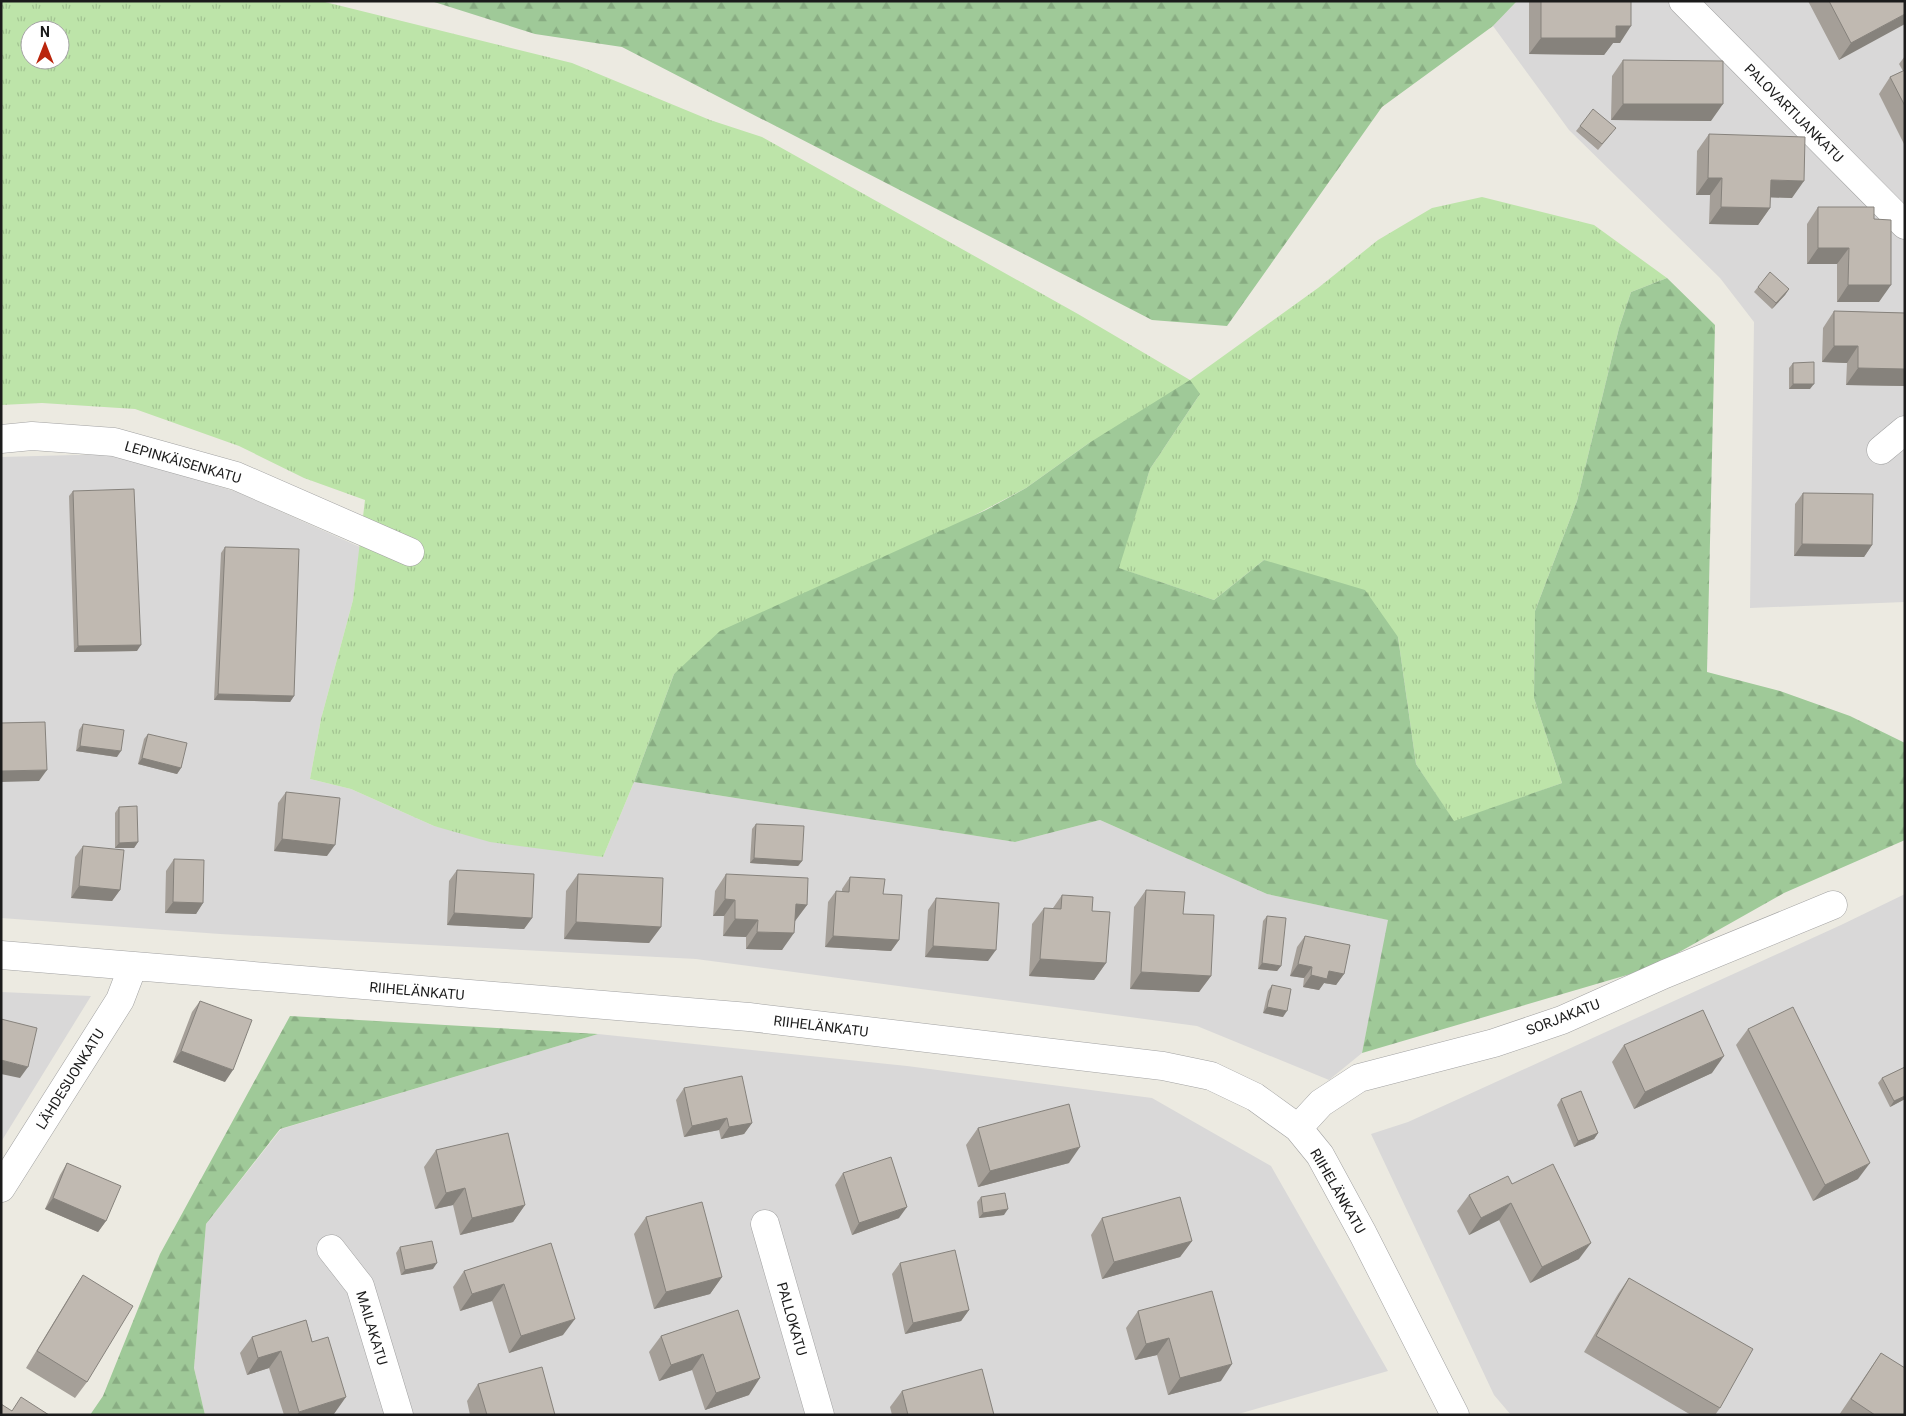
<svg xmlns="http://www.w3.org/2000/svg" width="1906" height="1416" font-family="Roboto,sans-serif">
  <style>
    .residential { fill: #d9d8d8 }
    .grass { fill: url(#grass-tufts); fill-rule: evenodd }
    .forest { fill: url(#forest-firs) }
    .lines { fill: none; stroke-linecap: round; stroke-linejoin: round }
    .minor-casing { stroke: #a2a2a2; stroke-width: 29 }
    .minor { stroke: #fff; stroke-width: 28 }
    .wall { fill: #a59f98 }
    .shaded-wall { fill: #86827c }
    .building { fill: #c0b9b1; stroke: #86827c }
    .labels { text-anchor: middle; stroke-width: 4; stroke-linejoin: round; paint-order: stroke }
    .street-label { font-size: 14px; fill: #1b1b1b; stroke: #fff }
  </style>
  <defs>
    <pattern id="grass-tufts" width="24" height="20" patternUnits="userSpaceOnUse" patternTransform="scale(1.25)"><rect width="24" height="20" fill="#bde4a9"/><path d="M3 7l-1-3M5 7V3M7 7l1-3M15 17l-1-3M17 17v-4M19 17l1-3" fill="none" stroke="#a2c391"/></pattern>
    <pattern id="forest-firs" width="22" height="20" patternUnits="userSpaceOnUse" patternTransform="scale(1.25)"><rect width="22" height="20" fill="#9fc998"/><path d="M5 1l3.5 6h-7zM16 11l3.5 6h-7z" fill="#88ac82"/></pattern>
  </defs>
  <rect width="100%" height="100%" fill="#eceae1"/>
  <!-- residential -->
  <path class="residential" d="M1517 1H1905V602L1750 608 1754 322 1720 278 1569 130 1493 26Z
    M112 454 237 492 360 547 353 600 321 719 310 779 351 789 434 826 603 857 634 782 1015 842 1100 820 1267 894 1389 920 1362 1053 1329 1080 1197 1026 696 959 220 934 1 918V457Z
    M1905 894V1415H1511L1494 1395 1371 1134 1408 1122 1841 925Z
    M1 992 91 996 1 1142Z
    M598 1034 907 1066 1152 1098 1271 1166 1388 1371 1235 1415H205L194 1368 206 1224 281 1129Z"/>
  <!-- grass -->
  <path class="grass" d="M1 1H321L572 63 710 120 762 137 1078 314 1190 380 1318 288 1378 240 1432 208 1482 197 1594 225 1667 278 1631 292 1619 328 1577 501 1535 611 1534 698 1562 783 1454 822 1416 764 1398 637 1264 560 1214 600 1118 568 1150 469 1200 394 1089 443 1026 488 674 674 634 782 603 857 490 842 434 826 351 789 310 779 321 719 353 600 365 500 304 478 239 446 135 409 42 403 1 405ZM30 30H60V60H30Z"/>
  <!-- forest -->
  <path class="forest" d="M431 1H1517L1493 26 1382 107 1227 326 1152 320 622 47 535 34Z
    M1667 278 1715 325 1707 672 1780 691 1850 716 1905 743V840L1784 893 1651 968 1362 1053 1388 920 1267 894 1100 820 1015 842 634 782 674 674 720 631 986 510 1026 488 1089 443 1190 380 1200 394 1150 469 1119 568 1214 600 1264 560 1365 590 1398 637 1416 764 1454 821 1562 783 1534 698 1535 611 1577 501 1619 328 1631 292Z
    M290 1016 598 1034 280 1129 206 1224 194 1368 205 1415H90L103 1396 160 1254Z"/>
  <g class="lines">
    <defs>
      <path id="minor" d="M1683 1 1905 225
        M1 439 32 436 114 442 236 476 410 552
        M1881 450 1905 430
        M1 955 749 1017 1163 1066 1211 1076 1255 1097 1298 1128 1320 1155 1363 1234 1455 1415
        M1298 1128 1321 1103 1359 1078 1494 1043 1562 1020 1665 974 1833 905
        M1 1188 120 1000 133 966
        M765 1224 820 1415
        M331 1249 360 1286 399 1415"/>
    </defs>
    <!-- minor casing -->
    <use href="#minor" class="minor-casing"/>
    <!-- minor -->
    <use href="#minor" class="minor"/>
  </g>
  <!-- wall -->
  <path class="wall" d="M1529 1H1631L1620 43H1613L1604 55 1529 54Z
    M1808 1H1905L1839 60Z
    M1905 56V146L1879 94 1890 77 1903 71 1899 64Z
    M1623 60 1711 121 1611 120 1612 76Z
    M1580 126 1612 133 1598 150 1576 131Z
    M1709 134 1792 198 1770 197V208L1758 225 1709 224 1710 195H1696L1697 151Z
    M1818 207 1874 219 1879 302H1837V264H1807V224Z
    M1758 287 1789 289 1785 295 1772 309 1754 292Z
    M1834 311 1905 313V386L1846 385 1847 363 1822 362 1823 328Z
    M1793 363 1810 389H1789V368Z
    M73 491 137 651 74 652 69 496Z
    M1803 493 1872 545 1864 557 1794 556 1795 504Z
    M225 547 294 696 290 702 214 700 221 553Z
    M83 724 117 757 76 751 79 730Z
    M148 734 181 768 177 774 138 764 144 739Z
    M286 792 327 856 274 851 278 803Z
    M119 807 138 842 134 848H115V813Z
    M756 824 802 861 798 866 750 863 752 829Z
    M83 846 120 890 112 901 71 898 75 857Z
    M174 859 203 903 196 914 165 913 166 871Z
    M457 870 532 918 524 929 447 925 449 881Z
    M578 874 661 927 649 943 564 939 566 891Z
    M726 874 807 905 795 921 782 950 746 949V937L723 936 724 916H713L715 891Z
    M850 877 883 894 899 940 891 951 825 947 828 902 836 891 842 892V889Z
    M1146 890 1211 976 1199 992 1130 989 1134 907Z
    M1062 895 1092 911 1106 963 1094 980 1029 976 1032 924 1044 908H1053Z
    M936 898 988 961 925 957 928 910Z
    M1267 916 1281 966 1277 971 1258 969 1263 921Z
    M1305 936 1344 974 1336 985 1324 983 1319 990 1303 987 1304 978 1290 976 1297 947Z
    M1272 985 1283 1017 1263 1013 1268 991Z
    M200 1001 225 1082 173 1062 192 1012Z
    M1748 1029 1858 1179 1813 1201 1736 1045Z
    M1624 1045 1712 1073 1634 1109 1612 1062Z
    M1905 1067V1099L1890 1107 1878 1083 1882 1078Z
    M684 1088 752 1123 744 1134 721 1139 719 1130 684 1137 676 1100Z
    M1561 1099 1598 1133 1594 1139 1574 1147 1557 1105Z
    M978 1128 1069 1163 978 1187 966 1145Z
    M436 1150 525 1205 513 1222 460 1235 453 1205 435 1209 424 1167Z
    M67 1163 106 1221 98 1232 45 1209 60 1175Z
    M843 1173 899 1218 852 1235 835 1185Z
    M1512 1184 1579 1259 1530 1283 1499 1220 1469 1235 1457 1211 1469 1195Z
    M981 1197 1004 1215 979 1218 977 1202Z
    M646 1217 722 1277 710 1294 654 1309 634 1234Z
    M1102 1218 1192 1241 1180 1257 1102 1279 1091 1235Z
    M551 1243 563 1335 509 1353 492 1301 460 1311 453 1287 464 1271Z
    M400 1247 433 1269 401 1275 396 1253Z
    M900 1263 969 1310 961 1321 905 1334 892 1274Z
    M83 1275 87 1382 75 1398 26 1368 72 1292Z
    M1629 1278 1720 1408 1715 1415H1691L1584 1352 1618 1294Z
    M738 1310 749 1395 705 1410 692 1370 659 1381 649 1352 661 1336Z
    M1138 1311 1221 1381 1168 1395 1157 1355 1135 1360 1126 1328Z
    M306 1320 334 1414 332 1415H284L269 1368 247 1375 240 1353 252 1337Z
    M1881 1353 1905 1415H1839L1866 1375Z
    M478 1384 555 1415H470L467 1401Z
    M902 1391 994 1415H892L890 1407Z"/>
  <!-- shaded-wall -->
  <path class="shaded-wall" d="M1905 14V24L1839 60 1851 43Z
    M1616 26H1631L1620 43H1613L1604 55 1529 54 1541 38Z
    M1623 104H1723L1711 121 1611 120Z
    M1708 178H1722L1710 195H1696Z
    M1771 180 1804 181 1792 198 1759 197Z
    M1721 207 1770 208 1758 225 1709 224Z
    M1818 248H1849L1837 264H1807Z
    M1848 285H1891L1879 302H1837Z
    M1789 289 1785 295 1772 309 1776 303Z
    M1834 346H1858L1847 363 1822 362Z
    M1858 368 1905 369V386L1846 385Z
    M1793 384H1814L1810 389H1789Z
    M1802 544 1872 545 1864 557 1794 556Z
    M141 645 137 651 74 652 78 646Z
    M218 694 294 696 290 702 214 700Z
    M80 746 121 751 117 757 76 751Z
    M142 758 181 768 177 774 138 764Z
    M47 770 39 781 1 782V771Z
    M282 839 335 845 327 856 274 851Z
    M138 842 134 848H115L119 843Z
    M754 858 802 861 798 866 750 863Z
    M79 886 120 890 112 901 71 898Z
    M725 899 735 900 724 916H713Z
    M173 902 203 903 196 914 165 913Z
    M796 904 807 905 795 921H784Z
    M454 913 532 918 524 929 447 925Z
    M735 919 758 920 746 937 723 936Z
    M576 922 661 927 649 943 564 939Z
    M757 932 794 933 782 950 746 949Z
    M833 936 899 940 891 951 825 947Z
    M933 946 996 950 988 961 925 957Z
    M1040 959 1106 963 1094 980 1029 976Z
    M1262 963 1281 966 1277 971 1258 969Z
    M1298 964 1312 967 1304 978 1290 976Z
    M1329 971 1344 974 1336 985 1324 983 1319 990 1303 987 1311 975Z
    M1141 972 1211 976 1199 992 1130 989Z
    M1267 1007 1287 1011 1283 1017 1263 1013Z
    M181 1051 233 1070 225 1082 173 1062Z
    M1724 1056 1712 1073 1634 1109 1645 1092Z
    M1 1060 28 1067 20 1078 1 1074Z
    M1905 1096V1099L1890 1107 1894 1101Z
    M727 1118 719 1130 684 1137 692 1126Z
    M752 1123 744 1134 721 1139 729 1127Z
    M1598 1133 1594 1139 1574 1147 1578 1141Z
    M1080 1147 1069 1163 978 1187 990 1171Z
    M1870 1163 1858 1179 1813 1201 1825 1185Z
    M465 1188 453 1205 435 1209 446 1193Z
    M53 1198 106 1221 98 1232 45 1209Z
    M1511 1203 1499 1220 1469 1235 1481 1218Z
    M525 1205 513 1222 460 1235 472 1218Z
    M907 1207 899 1218 852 1235 859 1223Z
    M1008 1209 1004 1215 979 1218 983 1213Z
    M1192 1241 1180 1257 1102 1279 1114 1262Z
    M1591 1243 1579 1259 1530 1283 1542 1267Z
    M437 1263 433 1269 401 1275 405 1270Z
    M722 1277 710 1294 654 1309 666 1292Z
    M504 1284 492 1301 460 1311 472 1294Z
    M969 1310 961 1321 905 1334 913 1323Z
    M575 1319 563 1335 509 1353 521 1336Z
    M1169 1338 1157 1355 1135 1360 1146 1344Z
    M281 1351 269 1368 247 1375 258 1358Z
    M703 1354 692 1370 659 1381 671 1365Z
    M1232 1364 1221 1381 1168 1395 1180 1378Z
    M760 1378 749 1395 705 1410 716 1393Z
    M346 1397 334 1414 297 1415 299 1412Z"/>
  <!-- building -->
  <path class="building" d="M1541 1H1631V26H1616V38H1541Z
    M1829 1H1905V14L1851 43Z
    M1623 60 1723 61V104H1623Z
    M1905 70V106L1890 77Z
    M1593 109 1616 128 1602 144 1580 126Z
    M1709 134 1805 137 1804 181 1771 180 1770 208 1721 207 1722 178H1708Z
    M1818 207H1874V219L1891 220V285H1848L1849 248H1818Z
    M1770 272 1789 289 1776 303 1758 287Z
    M1834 311 1905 313V369L1858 368V346H1834Z
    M1814 362V384H1793V363Z
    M134 489 141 645 78 646 73 491Z
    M1803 493 1873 494 1872 545 1802 544Z
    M225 547 299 549 294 696 218 694Z
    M45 722 47 770 1 771V723Z
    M83 724 124 730 121 751 80 746Z
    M148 734 187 743 181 768 142 758Z
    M286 792 340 798 335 845 282 839Z
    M137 806 138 842 119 843V807Z
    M756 824 804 826 802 861 754 858Z
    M83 846 124 850 120 890 79 886Z
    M174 859 204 860 203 903 173 902Z
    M457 870 534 874 532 918 454 913Z
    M578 874 663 878 661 927 576 922Z
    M726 874 808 878 807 905 796 904 794 933 757 932 758 920 735 919V900L725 899Z
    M850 877 885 879 883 894 902 895 899 940 833 936 836 891 849 892Z
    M1146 890 1185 892 1183 914 1214 915 1211 976 1141 972Z
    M1062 895 1093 897 1092 911 1110 912 1106 963 1040 959 1044 908 1061 909Z
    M936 898 999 903 996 950 933 946Z
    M1267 916 1286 918 1281 966 1262 963Z
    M1305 936 1350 945 1344 974 1329 971 1327 979 1311 975 1312 967 1298 964Z
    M1272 985 1291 989 1287 1011 1267 1007Z
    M200 1001 252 1020 233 1070 181 1051Z
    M1793 1007 1870 1163 1825 1185 1748 1029Z
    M1703 1010 1724 1056 1645 1092 1624 1045Z
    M1 1019 37 1028 28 1067 1 1060Z
    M1905 1067V1096L1894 1101 1882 1078Z
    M742 1076 752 1123 729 1127 727 1118 692 1126 684 1088Z
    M1581 1091 1598 1133 1578 1141 1561 1099Z
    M1069 1104 1080 1147 990 1171 978 1128Z
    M508 1133 525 1205 472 1218 465 1188 446 1193 436 1150Z
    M891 1157 907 1207 859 1223 843 1173Z
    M67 1163 121 1186 106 1221 53 1198Z
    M1553 1164 1591 1243 1542 1267 1511 1203 1481 1218 1469 1195 1508 1176 1512 1184Z
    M1005 1193 1008 1209 983 1213 981 1197Z
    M1180 1197 1192 1241 1114 1262 1102 1218Z
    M702 1202 722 1277 666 1292 646 1217Z
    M432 1241 437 1263 405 1270 400 1247Z
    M551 1243 575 1319 521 1336 504 1284 472 1294 464 1271Z
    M955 1250 969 1310 913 1323 900 1263Z
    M83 1275 133 1306 87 1382 37 1351Z
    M1629 1278 1753 1349 1720 1408 1596 1336Z
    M1212 1291 1232 1364 1180 1378 1169 1338 1146 1344 1138 1311Z
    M738 1310 760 1378 716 1393 703 1354 671 1365 661 1336Z
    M306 1320 312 1342 328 1337 346 1397 299 1412 281 1351 258 1358 252 1337Z
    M1881 1353 1905 1368V1415H1875L1851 1399Z
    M542 1367 555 1415H487L478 1384Z
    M982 1369 994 1415H908L902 1391Z
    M21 1397 49 1415H1V1404L12 1411Z"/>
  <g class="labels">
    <!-- street labels -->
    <g class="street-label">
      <text transform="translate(1794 113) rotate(45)" y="5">PALOVARTIJANKATU</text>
      <text transform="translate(183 462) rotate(16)" y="5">LEPINKÄISENKATU</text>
      <text transform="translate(417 991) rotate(5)" y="5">RIIHELÄNKATU</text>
      <text transform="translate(1563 1017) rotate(-21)" y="5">SORJAKATU</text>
      <text transform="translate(821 1026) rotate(7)" y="5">RIIHELÄNKATU</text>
      <text transform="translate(70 1079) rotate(-58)" y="5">LÄHDESUONKATU</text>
      <text transform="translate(1338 1191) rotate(60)" y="5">RIIHELÄNKATU</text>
      <text transform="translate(792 1319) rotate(74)" y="5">PALLOKATU</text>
      <text transform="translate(372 1328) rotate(73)" y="5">MAILAKATU</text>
    </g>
  </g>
  <!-- border -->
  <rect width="1906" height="1416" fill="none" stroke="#1b1b1b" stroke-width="5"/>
  <!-- north arrow -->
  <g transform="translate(45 45)"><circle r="24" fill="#ffffff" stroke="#a4a4a4"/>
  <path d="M0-4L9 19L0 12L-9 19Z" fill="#ba250c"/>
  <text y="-8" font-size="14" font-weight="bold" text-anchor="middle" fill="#1b1b1b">N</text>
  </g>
</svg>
